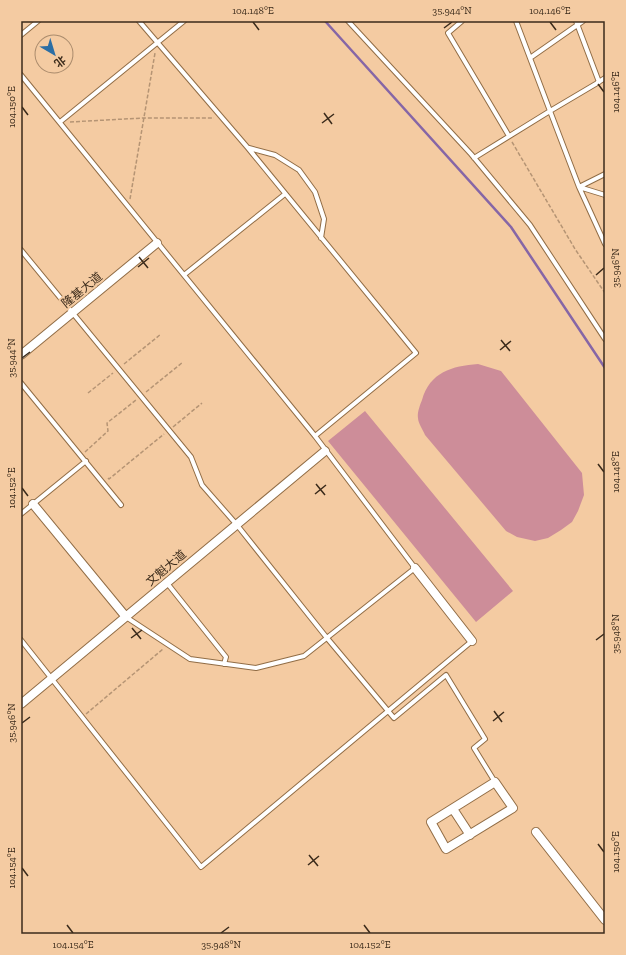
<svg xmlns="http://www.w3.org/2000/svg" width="626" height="955" font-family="'Zilla Slab','Noto Sans SC',serif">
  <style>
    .pitch { fill: #cd8d99 }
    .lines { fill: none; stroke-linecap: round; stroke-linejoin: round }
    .stream { stroke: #8666a6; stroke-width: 2.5 }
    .service-casing { stroke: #916d46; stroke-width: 6 }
    .minor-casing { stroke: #916d46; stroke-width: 10 }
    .path { stroke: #b59474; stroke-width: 1.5; stroke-dasharray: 4 2; stroke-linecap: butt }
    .service { stroke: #fff; stroke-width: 4 }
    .minor { stroke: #fff; stroke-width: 8 }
    .ticks { fill: none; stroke: #3b2b1b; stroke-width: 1.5 }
    .labels { text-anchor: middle; stroke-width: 4; stroke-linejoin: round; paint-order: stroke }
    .street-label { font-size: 12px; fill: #3b2b1b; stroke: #f4cba2 }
    .neatline { fill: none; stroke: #3b2b1b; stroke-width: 1.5 }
    .ticks-label { font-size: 10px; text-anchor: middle; fill: #3b2b1b }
  </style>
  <rect width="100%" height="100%" fill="#f4cba2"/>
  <!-- pitch -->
  <path class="pitch" d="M478 364 501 371 582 473 584 495 578 511 572 522 561 530 548 538 535 541 517 537 506 531 425 435C423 430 418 423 418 418 417 413 420 405 422 400 430 372 452 366 478 364Z
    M365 411 513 591 476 622 328 441Z"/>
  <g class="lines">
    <!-- stream -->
    <path class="stream" d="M325 21 511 227 605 368"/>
    <defs>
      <path id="service" d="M348 21 471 154 530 225 605 339
        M462 21 448 33 509 136
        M516 21 550 111 599 82 576 21
        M21 35 38 21
        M530 58 583 21
        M21 75 315 436 416 353 248 148 139 21
        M597 83 605 78
        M550 111 579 187 605 244
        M60 122 184 21
        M249 148 275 155 299 170 315 192 324 219 321 238
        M474 158 550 111
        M579 187 605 174
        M579 187 605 195
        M21 250 191 457 202 485 237 525 327 638 394 718 446 675 485 739 474 748 495 782
        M184 275 285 194
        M21 383 121 505
        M21 514 86 461
        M167 583 226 657 224 664
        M126 617 190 659 256 668 304 656 415 568 315 436
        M21 640 201 867 472 641"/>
      <path id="minor" d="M21 355 157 243
        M33 504 126 617
        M415 568 472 641
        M21 704 325 451
        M495 782 513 808 446 849 431 822Z
        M453 809 470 835
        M536 832 605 920"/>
    </defs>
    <!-- service casing -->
    <use href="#service" class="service-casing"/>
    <!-- minor casing -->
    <use href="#minor" class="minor-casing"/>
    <!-- path -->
    <path class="path" d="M70 122 143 118H214
      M512 142 575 249 605 293
      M130 199 155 53
      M124 364 161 334
      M146 392 183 362
      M88 393 113 373
      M173 427 202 403
      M85 452 108 431 107 423 136 400
      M108 478 109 479 164 434
      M86 714 163 649"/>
    <!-- service -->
    <use href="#service" class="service"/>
    <!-- minor -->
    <use href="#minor" class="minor"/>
  </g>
  <!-- ticks -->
  <path class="ticks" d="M253 22 259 30M550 22 556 30M444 28 452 22M598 84 604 92M22 107 28 115M324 113 332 124M322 123 334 114M139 257 148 268M138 267 149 258M596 275 604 268M501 340 510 351M500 350 511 341M22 358 30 352M598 464 604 472M316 484 325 495M22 488 28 496M315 494 326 485M132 628 141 639M131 638 142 630M596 640 604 634M494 711 502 722M493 721 504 712M22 723 30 717M598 844 604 852M309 855 318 866M308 865 319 856M22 868 28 876M67 925 73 933M364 925 370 933M221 933 229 927"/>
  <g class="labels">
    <!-- street labels -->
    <g class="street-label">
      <text transform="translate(82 290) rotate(-39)" y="4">隆基大道</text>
      <text transform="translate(166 568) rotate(-40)" y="4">文魁大道</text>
    </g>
  </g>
  <!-- border -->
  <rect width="626" height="955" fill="none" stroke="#f4cba2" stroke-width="44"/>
  <!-- north arrow -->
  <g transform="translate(54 54) rotate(142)"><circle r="19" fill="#f4cba2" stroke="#aa8b6c"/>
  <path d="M0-3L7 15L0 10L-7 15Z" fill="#2c6ea4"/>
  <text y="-6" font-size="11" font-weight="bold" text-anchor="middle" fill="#3b2b1b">北</text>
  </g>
  <rect x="22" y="22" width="582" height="911" class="neatline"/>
  <g class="ticks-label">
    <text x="253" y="14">104.148°E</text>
    <text x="452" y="14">35.944°N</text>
    <text x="550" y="14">104.146°E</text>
    <text transform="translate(615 92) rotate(-90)" y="4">104.146°E</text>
    <text transform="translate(11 107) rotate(-90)" y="4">104.150°E</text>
    <text transform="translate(615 268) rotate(-90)" y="4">35.946°N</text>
    <text transform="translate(11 358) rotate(-90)" y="4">35.944°N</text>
    <text transform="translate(615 472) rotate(-90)" y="4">104.148°E</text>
    <text transform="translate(11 488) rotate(-90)" y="4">104.152°E</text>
    <text transform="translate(615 634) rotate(-90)" y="4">35.948°N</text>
    <text transform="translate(11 723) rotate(-90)" y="4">35.946°N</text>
    <text transform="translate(615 852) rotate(-90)" y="4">104.150°E</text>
    <text transform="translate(11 868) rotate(-90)" y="4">104.154°E</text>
    <text x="73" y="948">104.154°E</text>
    <text x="221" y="948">35.948°N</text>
    <text x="370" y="948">104.152°E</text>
  </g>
</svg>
